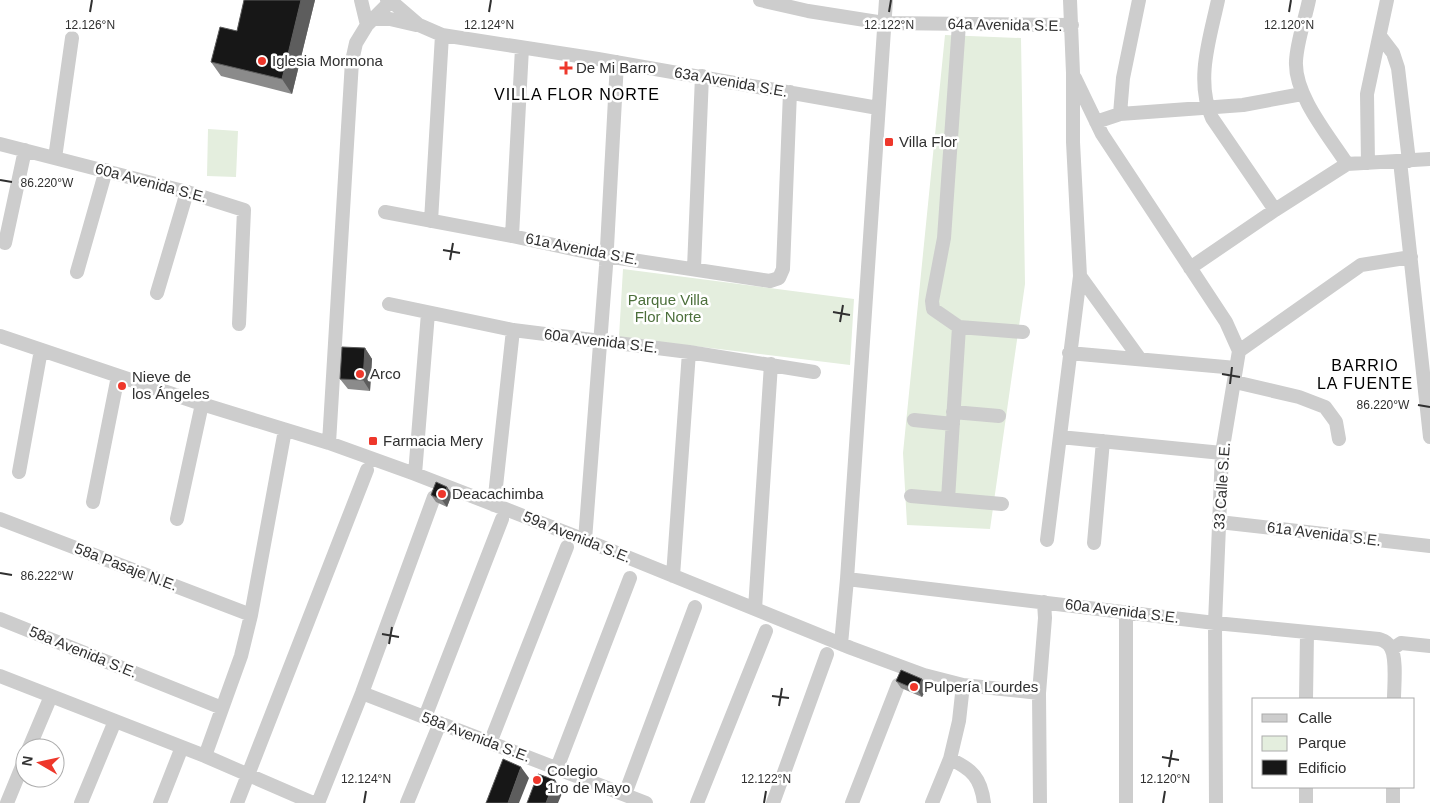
<svg xmlns="http://www.w3.org/2000/svg" width="1430" height="803" font-family="Helvetica,sans-serif">
  <style>
    .green { fill: #e4eede }
    .lines { fill: none; stroke-linecap: round; stroke-linejoin: round }
    .minor { stroke: #cdcdcd; stroke-width: 14 }
    .wall { fill: #8b8b8b }
    .shaded-wall { fill: #5d5d5d }
    .building { fill: #171717; stroke: #5d5d5d }
    .ticks { fill: none; stroke: #303030; stroke-width: 2 }
    .poi-dot { fill: #ee372b; stroke: #fff; stroke-width: 2 }
    .labels { text-anchor: middle; stroke-width: 5; stroke-linejoin: round; paint-order: stroke }
    .street-label { font-size: 15px; fill: #303030; stroke: #fff }
    .poi-label { font-size: 15px; fill: #303030; stroke: #fff; text-anchor: start }
    .park-label { font-size: 15px; fill: #4c6f3b; stroke: #fff }
    .neighbourhood-label { font-size: 16px; letter-spacing: 1px; fill: #000; stroke: #fff }
    .ticks-label { font-size: 12px; text-anchor: middle; fill: #303030; stroke: #fff; stroke-width: 5; stroke-linejoin: round; paint-order: stroke }
  </style>
  <rect width="100%" height="100%" fill="#fff"/>
  <!-- green -->
  <path class="green" d="M945 35 1021 38 1025 284 990 529 907 525 903 453Z
    M208 129 238 131 236 177 207 176Z
    M623 269 854 299 850 365 619 337Z"/>
  <g class="lines">
    <!-- minor -->
    <path class="minor" d="M361 0 367 25
      M387 0 391 1 419 25 442 35 598 59 878 108
      M760 0 808 11 884 23 1072 25
      M1218 0C1210 38 1195 80 1212 118L1275 210
      M1309 0C1305 20 1297 41 1296 61 1294 95 1329 136 1347 164
      M373 19H390L416 25
      M959 24 944 238 932 301 933 309 959 327 1023 332
      M1380 36 1393 53 1398 68 1409 161
      M1075 78 1102 134 1226 322 1239 351
      M1120 114 1123 78 1139 0
      M1096 122 1120 114 1243 105 1302 94
      M0 144 187 192 244 210 239 324
      M55 158 72 38
      M1400 161 1430 437
      M1368 163 1367 94 1387 0
      M385 212 512 236 606 256 770 281 779 278 783 269 790 92
      M431 221 442 35
      M512 236 522 48
      M5 243 25 150
      M694 268 702 76
      M1190 268 1275 210 1347 164 1430 159
      M77 272 106 170
      M1080 276 1140 359
      M157 293 187 192
      M389 304 513 330 689 352 814 372
      M0 336 202 404 329 443 415 474 585 540 851 648 924 675 963 685 1039 693
      M1239 351 1361 265 1411 257
      M1069 353 1236 368
      M1235 382 1299 397 1325 407 1336 422 1339 439
      M953 412 999 416
      M914 420 953 424
      M1060 437 1222 453
      M329 443 352 61 356 43 367 25 392 0
      M19 472 41 350
      M415 474 428 313
      M911 496 1002 504
      M948 499 959 327
      M93 502 118 376
      M494 505 513 330
      M0 519 251 615
      M177 519 202 404
      M1219 522 1430 546
      M585 540 606 266 617 62
      M1047 540 1080 276 1073 142V73L1070 0
      M1094 543 1103 441
      M673 576 689 352
      M847 579 1215 623 1379 639C1384 641 1388 642 1391 648 1397 659 1394 686 1394 699
      M755 609 771 364
      M1126 613V803
      M0 619 222 708
      M841 644 847 579 886 0
      M1392 649 1401 643 1430 646
      M0 676 205 756 313 803
      M362 693 646 803
      M1306 699 1307 633
      M425 717 502 519
      M490 743 567 547
      M29 748 51 696
      M205 756 241 656 251 615 285 430
      M950 759C972 769 981 778 984 803
      M557 768 630 578
      M625 794 695 607
      M7 803 25 759
      M81 803 115 721
      M160 803 182 747
      M237 803 367 470
      M318 803 362 693 434 497
      M407 803 440 723
      M697 803 766 631
      M773 803 827 654
      M852 803 898 685
      M932 803 950 759 959 721 963 685
      M1040 803 1039 693 1045 618 1044 602
      M1216 803 1215 623 1222 453 1239 351
      M1306 803V787
      M1393 803V787"/>
  </g>
  <!-- wall -->
  <path class="wall" d="M244 0H315L292 94 221 76 211 62 237 31Z
    M365 348 372 359 370 391 348 389 340 379Z
    M447 487 452 494 447 507 436 502 431 495Z
    M922 679 927 687 922 697 901 688 896 681Z"/>
  <!-- shaded-wall -->
  <path class="shaded-wall" d="M301 0H315L292 94 282 79Z
    M365 348 372 359 370 391 363 380Z
    M447 487 452 494 447 507 442 500Z
    M922 679 927 687 922 697 917 690Z
    M521 767 529 778 519 803H508Z
    M555 780 563 791 558 803H546Z"/>
  <!-- building -->
  <path class="building" d="M244 0H301L282 79 211 62 220 27 237 31Z
    M342 347 365 348 363 380 340 379Z
    M436 482 447 487 442 500 431 495Z
    M901 670 922 679 917 690 896 681Z
    M503 759 521 767 508 803H486Z
    M538 774 555 780 546 803H527Z"/>
  <!-- ticks -->
  <path class="ticks" d="M90 12 92 0M489 12 491 0M889 12 891 0M1289 12 1291 0M0 180 12 182M443 250 460 253M450 260 453 243M833 312 850 315M840 322 843 305M1222 374 1240 377M1230 384 1232 367M1418 405 1430 407M0 573 12 575M382 634 399 637M389 644 392 627M772 696 789 698M779 706 782 688M1162 757 1179 760M1169 767 1172 750M364 803 366 791M764 803 766 791M1163 803 1165 791"/>
  <!-- markers -->
  <g class="poi-dot">
    <circle cx="262" cy="61" r="5"/>
    <path d="M563.5 60.5h5v5h5v5h-5v5h-5v-5h-5v-5h5z"/>
    <rect x="884" y="137" width="10" height="10" rx="2.5"/>
    <circle cx="360" cy="374" r="5"/>
    <circle cx="122" cy="386" r="5"/>
    <rect x="368" y="436" width="10" height="10" rx="2.5"/>
    <circle cx="442" cy="494" r="5"/>
    <circle cx="914" cy="687" r="5"/>
    <circle cx="537" cy="780" r="5"/>
  </g>
  <g class="labels">
    <!-- street labels -->
    <g class="street-label">
      <text transform="translate(1005 25) rotate(1)" y="5">64a Avenida S.E.</text>
      <text transform="translate(731 82) rotate(10)" y="5">63a Avenida S.E.</text>
      <text transform="translate(151 183) rotate(15)" y="5">60a Avenida S.E.</text>
      <text transform="translate(582 249) rotate(11)" y="5">61a Avenida S.E.</text>
      <text transform="translate(601 341) rotate(7)" y="5">60a Avenida S.E.</text>
      <text transform="translate(1222 486) rotate(-86)" y="5">33 Calle S.E.</text>
      <text transform="translate(1324 534) rotate(7)" y="5">61a Avenida S.E.</text>
      <text transform="translate(577 537) rotate(22)" y="5">59a Avenida S.E.</text>
      <text transform="translate(126 567) rotate(21)" y="5">58a Pasaje N.E.</text>
      <text transform="translate(1122 611) rotate(7)" y="5">60a Avenida S.E.</text>
      <text transform="translate(83 652) rotate(22)" y="5">58a Avenida S.E.</text>
      <text transform="translate(476 737) rotate(21)" y="5">58a Avenida S.E.</text>
    </g>
    <!-- poi labels -->
    <g class="poi-label">
      <text x="272" y="66">Iglesia Mormona</text>
      <text x="576" y="73">De Mi Barro</text>
      <text x="899" y="147">Villa Flor</text>
      <text x="370" y="379">Arco</text>
      <text x="132" y="382">Nieve de<tspan x="132" dy="17">los Ángeles</tspan></text>
      <text x="383" y="446">Farmacia Mery</text>
      <text x="452" y="499">Deacachimba</text>
      <text x="924" y="692">Pulpería Lourdes</text>
      <text x="547" y="776">Colegio<tspan x="547" dy="17">1ro de Mayo</tspan></text>
    </g>
    <!-- park labels -->
    <g class="park-label">
      <text x="668" y="305">Parque Villa<tspan x="668" dy="17">Flor Norte</tspan></text>
    </g>
    <!-- neighbourhood labels -->
    <g class="neighbourhood-label">
      <text x="577" y="100">VILLA FLOR NORTE</text>
      <text x="1365" y="371">BARRIO<tspan x="1365" dy="18">LA FUENTE</tspan></text>
    </g>
  </g>
  <g class="ticks-label">
    <text x="90" y="29">12.126°N</text>
    <text x="489" y="29">12.124°N</text>
    <text x="889" y="29">12.122°N</text>
    <text x="1289" y="29">12.120°N</text>
    <text x="47" y="187">86.220°W</text>
    <text x="1383" y="409">86.220°W</text>
    <text x="47" y="580">86.222°W</text>
    <text x="366" y="783">12.124°N</text>
    <text x="766" y="783">12.122°N</text>
    <text x="1165" y="783">12.120°N</text>
  </g>
  <!-- legend -->
  <rect x="1252" y="698" width="162" height="90" fill="#ffffff" stroke="#acacac"/>
  <rect x="1262" y="714" width="25" height="8" fill="#cdcdcd" stroke="#acacac"/>
  <text x="1298" y="723" font-size="15" fill="#303030">Calle</text>
  <rect x="1262" y="736" width="25" height="15" fill="#e4eede" stroke="#acacac"/>
  <text x="1298" y="748" font-size="15" fill="#303030">Parque</text>
  <rect x="1262" y="760" width="25" height="15" fill="#171717" stroke="#acacac"/>
  <text x="1298" y="773" font-size="15" fill="#303030">Edificio</text>
  <!-- north arrow -->
  <g transform="translate(40 763) rotate(279)"><circle r="24" fill="#ffffff" stroke="#acacac"/>
  <path d="M0-4L9 19L0 12L-9 19Z" fill="#ee372b"/>
  <text y="-8" font-size="14" font-weight="bold" text-anchor="middle" fill="#303030">N</text>
  </g>
</svg>
